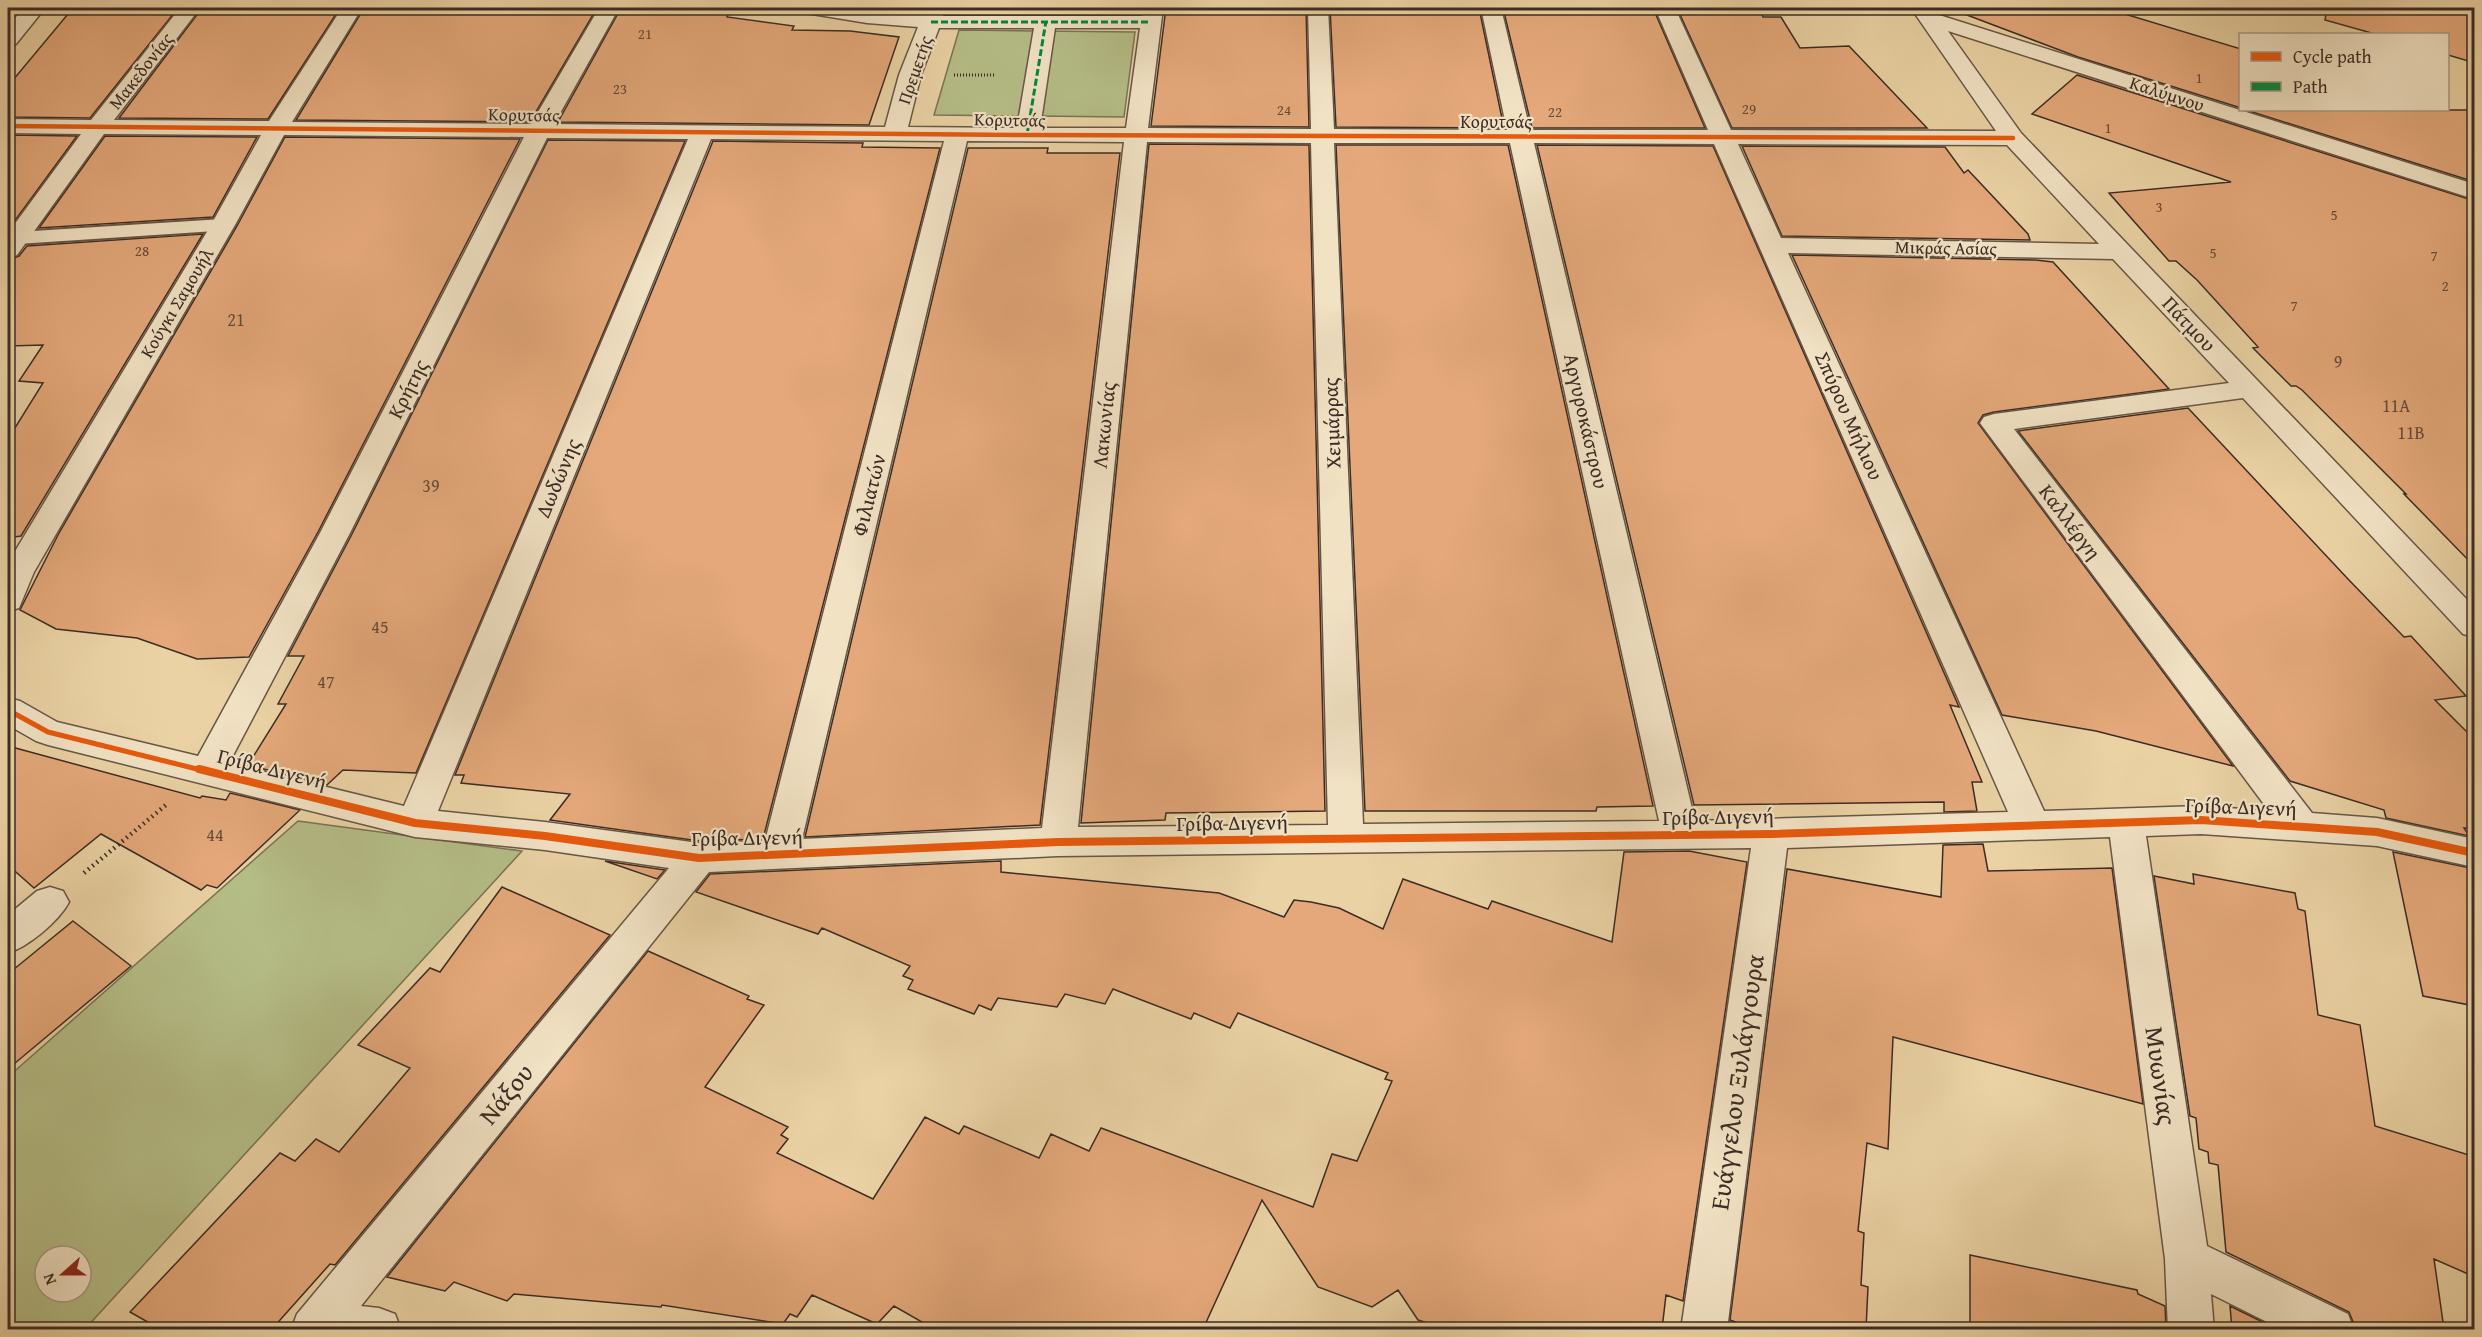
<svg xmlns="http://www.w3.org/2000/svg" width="2482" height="1337" font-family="'Gentium Book Plus',serif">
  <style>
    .green { fill: #b5bd87; stroke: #787456; stroke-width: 1.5; fill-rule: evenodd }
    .building { fill: #e4a87a; stroke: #3c2c25; stroke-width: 1.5 }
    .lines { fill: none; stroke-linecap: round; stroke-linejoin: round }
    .lane-casing { stroke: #685645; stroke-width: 4 }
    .street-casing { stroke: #685645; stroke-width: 3 }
    .path-far1 { stroke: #3c2c25; stroke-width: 3; stroke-dasharray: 1 2; stroke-linecap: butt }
    .path { stroke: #3c2c25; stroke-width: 4.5; stroke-dasharray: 1.5 4; stroke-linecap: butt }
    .lane { fill: #f1e2c4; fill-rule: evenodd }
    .street { fill: #f1e2c4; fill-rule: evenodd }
    .quiet { stroke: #00873e; stroke-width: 3; stroke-dasharray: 7 3; stroke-linecap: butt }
    .cycleway-far2-casing { stroke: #f1e2c4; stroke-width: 8 }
    .cycleway-far1-casing { stroke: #f1e2c4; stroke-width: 9 }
    .cycleway-casing { stroke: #f1e2c4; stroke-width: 11 }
    .cycleway-far2 { stroke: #e8590c; stroke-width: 4.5 }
    .cycleway-far1 { stroke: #e8590c; stroke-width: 5 }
    .cycleway { stroke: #e8590c; stroke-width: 8 }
    .labels { text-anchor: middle; stroke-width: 4.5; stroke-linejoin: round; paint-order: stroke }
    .far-number-label { font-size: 15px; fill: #664b3a }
    .far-street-label { font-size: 18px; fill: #3c2c25; stroke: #f1e2c4 }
    .number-label { font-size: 18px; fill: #664b3a }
    .street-label { font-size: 21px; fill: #3c2c25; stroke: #f1e2c4 }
    .near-street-label { font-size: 26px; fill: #3c2c25; stroke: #f1e2c4 }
  </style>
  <rect width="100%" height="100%" fill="#ead2a4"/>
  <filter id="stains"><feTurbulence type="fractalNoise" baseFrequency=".00333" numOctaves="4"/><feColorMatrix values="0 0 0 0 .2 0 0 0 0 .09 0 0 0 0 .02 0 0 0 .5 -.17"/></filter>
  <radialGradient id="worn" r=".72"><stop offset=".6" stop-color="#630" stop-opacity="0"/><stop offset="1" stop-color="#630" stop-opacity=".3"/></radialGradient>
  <!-- green -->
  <path class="green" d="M959 30 1135 32 1124 117 934 115Z
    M298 821 522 851 85 1329H8V1077ZM45 1256H81V1292H45Z"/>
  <!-- building -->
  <path class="building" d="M73 8H178L90 118 8 117V86Z
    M202 8H340L268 119 119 118Z
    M364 8H597L530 122 296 120Z
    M621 8H731L727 17 794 26 792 30 850 31 899 37 869 125 558 122Z
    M1166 8H1306L1309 127 1151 126Z
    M1330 8H1479L1504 128 1336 127Z
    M1503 8H1653L1705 128H1532Z
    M1677 8H1759L1763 17H1781L1800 48 1849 46 1927 128H1732Z
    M1960 8H2105L2241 49V108L2078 57 1959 12Z
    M2327 8H2475V63L2448 55V34H2375L2325 20Z
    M2077 75 2475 201V567L2404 494H2406L2302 390 2296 386H2291L2253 348 2258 347 2197 280 2176 261H2169L2109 193 2231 182 2032 114Z
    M2246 110H2475V182Z
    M8 135 77 136 8 230Z
    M105 136 257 137 213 217 39 228Z
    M285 137 520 139 318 532 249 657 197 659 137 638 56 629 20 610 59 533 237 226Z
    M548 140 685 141 416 773 343 770 327 785 248 765 286 704H278L304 656H288L352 534Z
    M713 141 863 143 862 147 940 148 763 839 699 841 550 820 570 794 461 783 464 775H455Z
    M1149 144 1309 145 1325 811 1166 813 1165 820 1081 823Z
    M1336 145H1508L1653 806 1597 807 1596 811H1365Z
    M1537 145 1713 146 1959 707 1950 705 1982 782H1972L1977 811 1944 812V802L1694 805Z
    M1742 146 1945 147 1964 173 1968 170 2028 234 2030 240 1782 236Z
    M968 148H1048L1047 153H1120L1040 825 805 837Z
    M203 234 21 536 8 538V439L43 383 19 381 43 345 8 346V260L19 256 27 246Z
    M1792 255 2036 260 2053 262 2169 389 1994 412 1983 415 1978 423 2233 766 2096 731 2002 715Z
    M2188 408 2348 579 2404 637 2411 636 2466 696 2435 700 2475 740V829L2464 828 2469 836 2386 818 2384 810 2290 781 2018 431Z
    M8 746 200 798 202 796 226 800 230 793 300 810 217 888 207 885 201 890 101 834 34 888 8 865Z
    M1983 844 1988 871 2112 868 2143 1104 1893 1037 1888 1149 1867 1143 1858 1231 1864 1233 1861 1285 1868 1287 1866 1329H1754L1730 1320 1787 869 1941 897 1943 845Z
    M1689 851 1747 862 1683 1301 1666 1295 1662 1329H1447L1418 1320 1398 1290 1372 1307 1318 1287 1262 1200 1203 1329H934L894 1306 877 1324 812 1295 797 1317 790 1314 783 1324 662 1305 661 1307 514 1294 507 1301 454 1282 445 1291 387 1277 648 951 749 996 747 999 764 1005 705 1087 788 1127 781 1135 788 1139 777 1153 873 1199 925 1117 959 1134 964 1126 1039 1158 1051 1134 1089 1151 1101 1128 1313 1207 1332 1154 1357 1161 1392 1081 1385 1079 1388 1073 1238 1013 1230 1028 1194 1013 1191 1019 1113 989 1105 1004 1065 994 1057 1007 998 998 991 1010 979 1005 974 1014 908 989 913 980 903 976 910 966 822 928 818 934 696 892 710 874 1001 861V872L1219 893 1284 917 1294 900 1311 902 1339 908 1383 929 1403 879 1488 909 1492 901 1612 942 1624 852Z
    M2393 852 2475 869V1006L2423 996Z
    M605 861 665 870 657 879Z
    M2193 874 2295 893 2298 909 2305 911 2318 1015 2360 1025 2375 1126 2469 1155 2475 1180V1277L2434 1259 2444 1329H2356L2349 1312 2226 1252 2218 1165 2209 1163 2208 1152 2199 1149 2196 1118 2190 1116 2154 876 2194 884Z
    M502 887 610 935 335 1265 330 1264 272 1329H160L130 1312 280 1153 295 1161 316 1139 339 1152 410 1068 358 1045 430 968 440 972Z
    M73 921 131 966 8 1069V974Z
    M1970 1255 2137 1290 2138 1294 2165 1306 2166 1329H1970Z
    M2230 1306 2277 1329H2232Z"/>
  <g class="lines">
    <defs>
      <path id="lane" d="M223 219 231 220 234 225 231 230 17 244 8 240 9 233 17 232Z"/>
      <path id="street" d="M24 8H45L16 44 8 45V26Z
        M180 8H200L114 120 269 121 342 8H362L292 122 531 124 599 8H619L554 124 885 127 899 75 918 27 867 23 812 14 805 12 802 8H847L923 15 926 8H946L943 16H1142L1143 8H1163L1148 128 1311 129 1308 8H1328L1334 129 1507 130 1481 8H1501L1530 130H1708L1655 8H1675L1731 130 1996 131 1911 8H1931L1936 14 2474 184V199L1948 31 2021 133 2474 607V637L2463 634 2243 398 2014 429 2312 813 2377 818 2474 839V867L2377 846 2201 834 2146 836 2207 1246 2348 1314 2354 1330H2283L2211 1294 2214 1330H2168L2165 1259 2110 837 1787 848 1727 1330H1681L1751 848 1058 856 709 872 361 1306 379 1308 395 1314 401 1330H291L297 1314 669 868 545 850 415 837 48 745 36 741 8 725V698L20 701 57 722 198 756 320 533 524 137 284 135 235 225 34 572 19 608 8 611V563L211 225 261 135 104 134 17 255 8 258V233L81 134 8 133V119L91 120ZM939 28H1034L1017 128 908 127 921 75ZM1055 28H1140L1126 128H1040ZM547 138 688 139 404 806 229 763 350 533ZM711 139 944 141 765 841 699 843 545 822 438 811ZM967 141 1124 142 1042 828 802 839ZM1147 142 1311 143 1328 825 1078 827ZM1334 143H1510L1659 821 1363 824ZM1534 143 1714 144 2008 812 1695 821ZM1738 144 2007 145 2099 244 1781 238ZM1788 253 2113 259 2229 383 1994 414 1984 417 1980 423 2269 811 2201 806 2044 811Z
        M50 887 63 891 69 902C59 921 28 947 8 953V915L37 891Z"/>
    </defs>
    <!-- lane casing -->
    <use href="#lane" class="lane-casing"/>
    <!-- street casing -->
    <use href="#street" class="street-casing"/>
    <!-- path-far1 -->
    <path class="path-far1" d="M954 75H994"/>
    <!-- path -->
    <path class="path" d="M84 873 166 805"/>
    <!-- lane -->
    <use href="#lane" class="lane"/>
    <!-- street -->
    <use href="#street" class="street"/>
    <!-- quiet -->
    <path class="quiet" d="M931 22H1150
      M1027 135 1046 21"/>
    <defs>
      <path id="cycleway-far2" d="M8 126 1027 135 2013 138"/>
      <path id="cycleway-far1" d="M8 710 48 732 205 771"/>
      <path id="cycleway" d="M199 769 415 823 545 836 699 858 1058 842 1771 834 2201 820 2377 832 2474 853"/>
    </defs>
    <!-- cycleway-far2 casing -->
    <use href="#cycleway-far2" class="cycleway-far2-casing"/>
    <!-- cycleway-far1 casing -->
    <use href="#cycleway-far1" class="cycleway-far1-casing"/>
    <!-- cycleway casing -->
    <use href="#cycleway" class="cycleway-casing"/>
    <!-- cycleway-far2 -->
    <use href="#cycleway-far2" class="cycleway-far2"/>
    <!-- cycleway-far1 -->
    <use href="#cycleway-far1" class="cycleway-far1"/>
    <!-- cycleway -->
    <use href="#cycleway" class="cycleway"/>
  </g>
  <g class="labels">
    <!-- far-number labels -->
    <g class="far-number-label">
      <text x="645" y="39">21</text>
      <text x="2199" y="83">1</text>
      <text x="620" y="94">23</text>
      <text x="1749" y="114">29</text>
      <text x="1284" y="115">24</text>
      <text x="1555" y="117">22</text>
      <text x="2108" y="133">1</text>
      <text x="2159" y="212">3</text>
      <text x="2334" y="220">5</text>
      <text x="142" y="256">28</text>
      <text x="2213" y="258">5</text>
      <text x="2434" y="261">7</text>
      <text x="2445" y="291">2</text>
      <text x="2294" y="311">7</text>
    </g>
    <!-- far-street labels -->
    <g class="far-street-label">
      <text transform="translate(915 70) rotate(-71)" y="6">Πρεμετής</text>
      <text transform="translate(141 71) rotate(-52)" y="6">Μακεδονίας</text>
      <text transform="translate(2167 94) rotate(18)" y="6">Καλύμνου</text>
      <text transform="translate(524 115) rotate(1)" y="6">Κορυτσάς</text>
      <text transform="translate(1010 120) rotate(1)" y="6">Κορυτσάς</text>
      <text x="1496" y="128">Κορυτσάς</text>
      <text transform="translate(1946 248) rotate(1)" y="6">Μικράς Ασίας</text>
      <text transform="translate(177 303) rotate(-59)" y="6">Κούγκι Σαμουήλ</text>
    </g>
    <!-- number labels -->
    <g class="number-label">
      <text x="236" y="326">21</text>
      <text x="2338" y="368">9</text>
      <text x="2396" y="412">11Α</text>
      <text x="2411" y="439">11Β</text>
      <text x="431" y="492">39</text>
      <text x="380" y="633">45</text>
      <text x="326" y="688">47</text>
      <text x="215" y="841">44</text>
    </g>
    <!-- street labels -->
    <g class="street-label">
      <text transform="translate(2189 324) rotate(47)" y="7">Πάτμου</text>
      <text transform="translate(408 389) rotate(-63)" y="7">Κρήτης</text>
      <text transform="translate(1849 416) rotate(66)" y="7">Σπύρου Μήλιου</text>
      <text transform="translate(1586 421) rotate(77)" y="7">Αργυροκάστρου</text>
      <text transform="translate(1332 423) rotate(-92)" y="7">Χειμάρρας</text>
      <text transform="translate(1104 425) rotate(-84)" y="7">Λακωνίας</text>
      <text transform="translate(558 478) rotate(-67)" y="7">Δωδώνης</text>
      <text transform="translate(869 495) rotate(-76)" y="7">Φιλιατών</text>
      <text transform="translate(2070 522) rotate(53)" y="7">Καλλέργη</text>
      <text transform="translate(272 769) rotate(14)" y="7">Γρίβα Διγενή</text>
      <text transform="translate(2241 807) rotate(2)" y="7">Γρίβα Διγενή</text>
      <text transform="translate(1718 817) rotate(-1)" y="7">Γρίβα Διγενή</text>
      <text transform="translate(1232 823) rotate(-1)" y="7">Γρίβα Διγενή</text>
      <text transform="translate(747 838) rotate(-1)" y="7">Γρίβα Διγενή</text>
    </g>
    <!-- near-street labels -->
    <g class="near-street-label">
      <text transform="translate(2161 1076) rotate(82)" y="9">Μυωνίας</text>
      <text transform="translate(1737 1082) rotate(-82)" y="9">Ευάγγελου Ξυλάγγουρα</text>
      <text transform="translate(506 1094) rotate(-51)" y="9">Νάξου</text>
    </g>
  </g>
  <!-- margin -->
  <rect width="2482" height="1337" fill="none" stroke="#ead2a4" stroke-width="30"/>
  <rect x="9" y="9" width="2464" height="1319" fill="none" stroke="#3c2c25" stroke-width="3"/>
  <rect x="15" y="15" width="2452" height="1307" fill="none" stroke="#3c2c25" stroke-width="1.5"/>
  <!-- legend -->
  <rect x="2239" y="33" width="210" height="78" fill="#f1e2c4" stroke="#a99984" stroke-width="1.5"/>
  <rect x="2251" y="52" width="30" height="9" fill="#e8590c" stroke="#a99984" stroke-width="1.5"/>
  <text x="2293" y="63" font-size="18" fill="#3c2c25">Cycle path</text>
  <rect x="2251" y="82" width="30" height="9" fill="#00873e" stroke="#a99984" stroke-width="1.5"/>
  <text x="2293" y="93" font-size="18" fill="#3c2c25">Path</text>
  <!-- north arrow -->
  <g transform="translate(63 1274) rotate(249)"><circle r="28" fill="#f1e2c4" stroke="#a99984" stroke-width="1.5"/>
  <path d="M0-4.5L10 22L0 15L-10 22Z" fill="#8f2418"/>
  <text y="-9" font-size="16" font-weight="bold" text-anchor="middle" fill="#3c2c25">N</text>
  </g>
  <rect width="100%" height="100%" filter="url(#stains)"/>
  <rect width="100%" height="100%" fill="url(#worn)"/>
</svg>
